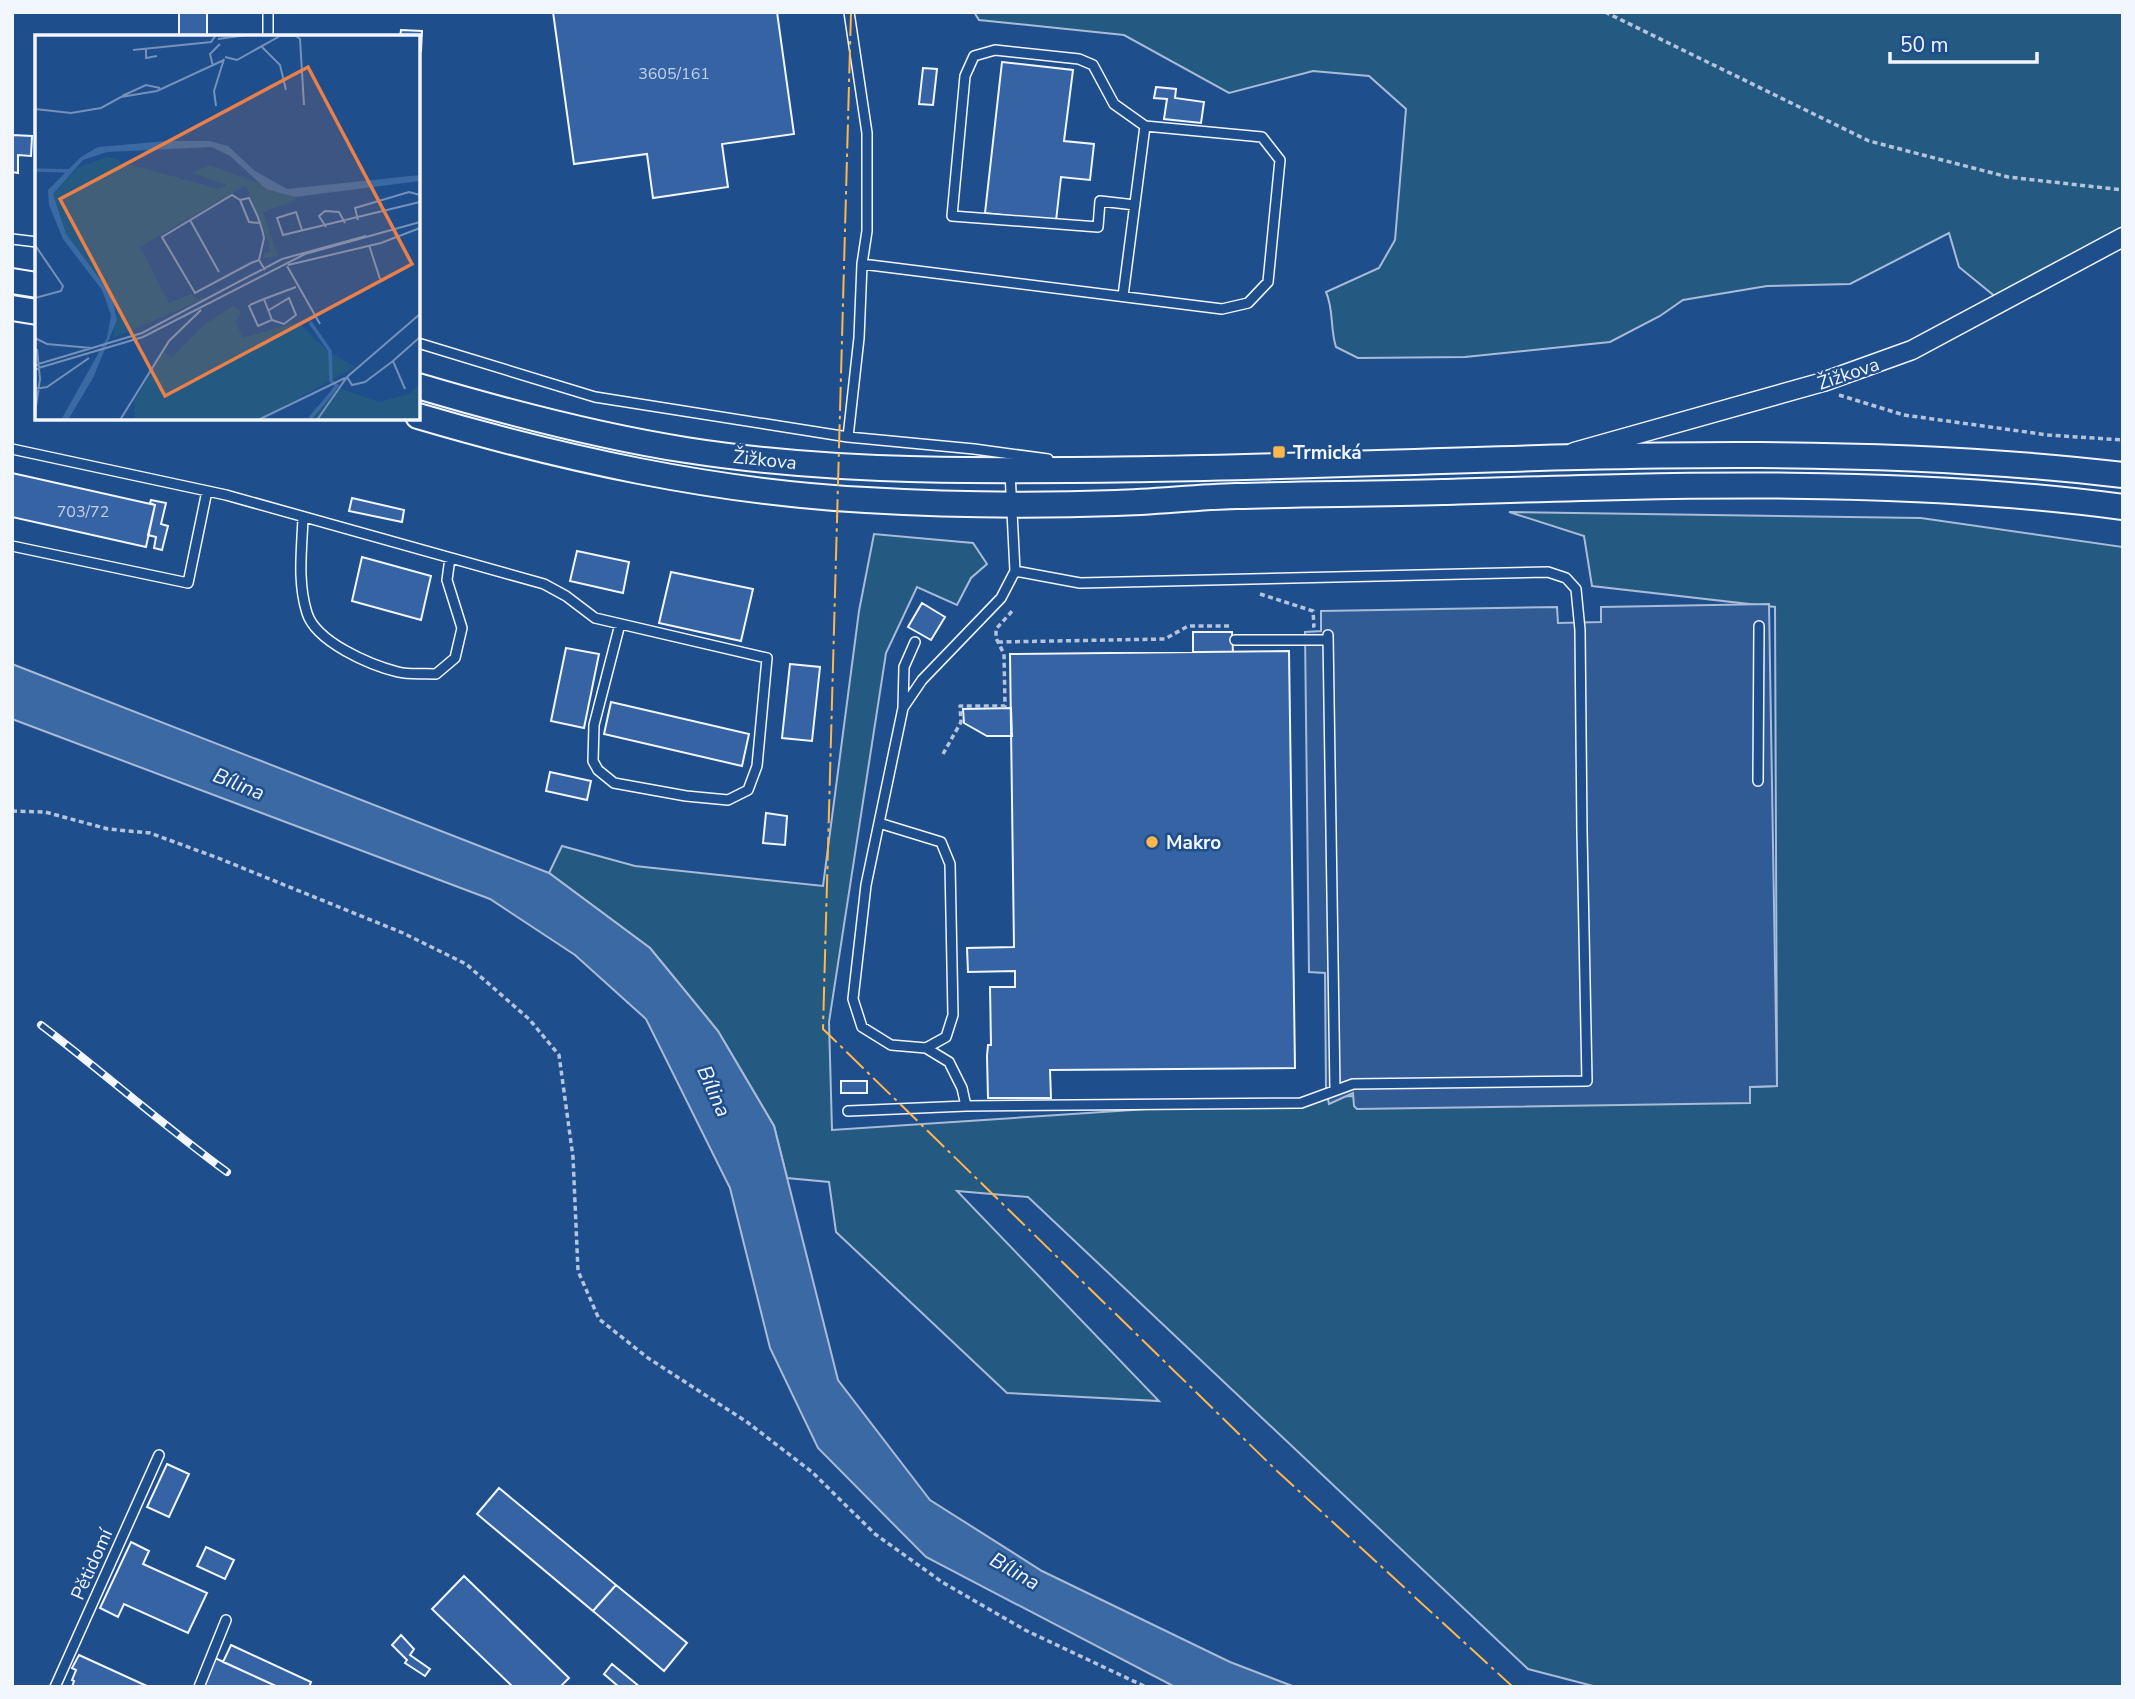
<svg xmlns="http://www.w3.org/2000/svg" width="2135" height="1699" font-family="'Nunito Sans',sans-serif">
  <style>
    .green { fill: #245a82; stroke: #a8bbd7; stroke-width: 2 }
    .parking { fill: #305b95; stroke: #a8bbd7; stroke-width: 2 }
    .water { fill: #3b69a3; stroke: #a8bbd7; stroke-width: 2 }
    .building { fill: #3563a3; stroke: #f2f6ff; stroke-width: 2 }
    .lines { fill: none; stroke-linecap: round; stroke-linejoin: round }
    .service-casing { stroke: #f2f6ff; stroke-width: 12 }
    .minor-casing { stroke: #f2f6ff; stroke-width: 21 }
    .secondary-casing { stroke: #f2f6ff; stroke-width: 28 }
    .path { stroke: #b3c4dc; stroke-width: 3.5; stroke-dasharray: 5 3.5; stroke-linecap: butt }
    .service { stroke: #1f4e8c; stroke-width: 9 }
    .minor { stroke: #1f4e8c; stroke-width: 18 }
    .secondary { stroke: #1f4e8c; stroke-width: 24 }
    .rail-casing { stroke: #f2f6ff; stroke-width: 8 }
    .rail { stroke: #1f4e8c; stroke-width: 5; stroke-dasharray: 16; stroke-linecap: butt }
    .power { stroke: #ffb74d; stroke-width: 2; stroke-dasharray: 24 5 3.5 5; stroke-linecap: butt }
    .poi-dot { fill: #ffb74d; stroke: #1f4e8c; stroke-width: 2.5 }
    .labels { text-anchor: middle; stroke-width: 5; stroke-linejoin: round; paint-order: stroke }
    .number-label { font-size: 16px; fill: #c3d1e8 }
    .street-label { font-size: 19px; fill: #f2f6ff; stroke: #1f4e8c }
    .poi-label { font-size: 19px; font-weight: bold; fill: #f2f6ff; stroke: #1f4e8c; text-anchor: start }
    .water-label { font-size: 21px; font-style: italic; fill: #f2f6ff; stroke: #1f4e8c }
    .inset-river { fill: none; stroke: #3b69a3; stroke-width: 3.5 }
    .inset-road { fill: none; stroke: #7391ba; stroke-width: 2 }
    .view { fill: #ea8049; fill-opacity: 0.15; stroke: #ea8049; stroke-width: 3.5 }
    .inset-edge { fill: none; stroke: #f2f6ff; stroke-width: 3.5 }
  </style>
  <rect width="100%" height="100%" fill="#1f4e8c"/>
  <!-- green -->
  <path class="green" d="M974 12H2123V227L1997 298 1959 267 1949 233 1850 284 1767 286 1683 300 1660 316 1610 342 1465 357 1358 358 1336 347C1330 329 1334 310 1326 292L1379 268 1395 240 1406 109 1369 76 1313 71 1229 93 1124 35 979 20Z
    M1509 512 1921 518 2123 547V1687H1597L1528 1669 1028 1197 957 1191 1159 1401 1007 1393 836 1232 829 1182 787 1178 774 1126 718 1031 650 948 549 873 562 846 635 866 823 886 859 611 874 534 973 543 987 564 971 578 957 605 917 587 886 653 829 1022 832 1130 1344 1096 1749 1103V1087L1777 1086 1775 607 1592 586 1584 536Z"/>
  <!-- parking -->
  <path class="parking" d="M1769 604 1777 1086 1750 1087V1103L1357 1109 1354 1106 1353 1093 1329 1104 1326 1090 1325 973 1309 972 1305 632 1321 631V611L1557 607 1558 623 1601 622V607Z"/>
  <!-- water -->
  <path class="water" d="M12 664 549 873 650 948 718 1031 774 1126 838 1380 930 1500 1042 1571 1230 1662 1295 1687H1175L926 1557 818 1448 770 1348 730 1188 646 1019 575 955 490 899 12 719Z"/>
  <!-- building -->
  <path class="building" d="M553 12H777L794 134 722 144 728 187 653 198 647 154 574 164Z
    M179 13H207V37H179Z
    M401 30 422 31 421 51H418V37H400Z
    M1002 62 1073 70 1064 141 1094 144 1090 180 1061 177 1056 221 985 213Z
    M923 68 937 69 933 105 919 104Z
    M1156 87 1176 89 1175 98 1204 102 1201 123 1164 119 1167 99 1154 98Z
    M12 135 32 136 31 156 18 155V173L12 172Z
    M12 473 155 505 146 547 12 517Z
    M352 498 404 510 402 522 349 511Z
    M151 500 166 503 161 524 168 526 162 550 154 548 156 537 148 535 155 505 150 503Z
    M577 551 629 562 623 593 570 581Z
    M362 557 431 576 421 620 352 601Z
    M671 572 753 589 741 641 659 623Z
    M922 603 945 617 931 640 908 627Z
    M1193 632H1232L1233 652H1193Z
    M566 648 599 654 584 728 551 721Z
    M1289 651 1295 1068 1050 1070 1051 1098H988L987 1056 988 1045H991L990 987H1015V971L968 972 967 948 1014 947 1010 654Z
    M790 664 820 667 812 741 782 738Z
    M611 702 749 734 742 766 604 734Z
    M1011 708 1012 736H987L964 723 963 709Z
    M550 772 591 781 587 800 546 791Z
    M766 813 787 816 785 845 763 843Z
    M841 1081H867V1093H841Z
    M167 1464 189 1474 169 1517 147 1507Z
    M499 1488 616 1585 593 1611 477 1514Z
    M131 1542 149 1551 143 1564 207 1593 188 1633 124 1604 118 1617 100 1608Z
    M206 1547 234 1560 225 1579 197 1566Z
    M464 1576 569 1678 560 1687H513L432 1609Z
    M616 1585 687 1643 664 1671 593 1611Z
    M401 1635 414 1649 410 1655 430 1669 425 1676 405 1663 407 1660 392 1645Z
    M231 1645 311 1682 309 1687H278L223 1662Z
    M79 1655 149 1687H72L74 1681 72 1680 76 1670 72 1668Z
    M215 1658 278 1687H203Z
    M612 1664 640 1687H619L604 1674Z"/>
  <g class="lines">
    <defs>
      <path id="service" d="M268 37V14
        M1135 205 1100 201 1098 227 952 216 965 76 974 56 995 50 1079 59 1093 65 1114 104 1145 126
        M12 239 37 242
        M862 264 1222 309 1248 303 1268 282 1280 160 1262 137 1145 126 1123 296
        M418 343 595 397 848 437 974 449 1048 459
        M848 437 859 338 862 264 867 231V133L849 12
        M12 449 226 495 544 584 566 596 595 618 767 658 757 766 748 790 728 800 686 796 614 783 598 770 593 761 594 725 620 624
        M303 517C302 549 297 581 307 613 316 642 370 665 398 672 410 675 424 673 436 674L455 658 462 628 447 580 450 558
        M12 546 188 583 207 491
        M1328 635 1335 1090
        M1235 640H1328
        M903 708 904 667 915 642
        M1758 781 1759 626
        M879 823 941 842 950 864 953 1015 946 1037 926 1048 891 1045 862 1027 853 999 866 885 903 708 922 680 1001 598 1015 571
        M926 1048 949 1062 962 1088 966 1106 1301 1103 1353 1084 1587 1081 1582 832 1580 630 1576 589 1566 578 1548 572 1080 583 1015 571 1010 472
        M848 1111 966 1106
        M55 1687 159 1455
        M199 1687 226 1620"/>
      <path id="minor" d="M1574 452 1823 382 1912 350 2123 237"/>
      <path id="secondary" d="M12 281 37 285
        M12 308 37 312
        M418 386C506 412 596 436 686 450 839 474 996 471 1150 469 1474 464 1800 437 2123 475
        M418 416C564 459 714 492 866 500 949 505 1033 506 1116 503 1156 502 1196 497 1236 496 1305 494 1374 494 1443 492 1669 485 1898 477 2123 507"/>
    </defs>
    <!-- service casing -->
    <use href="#service" class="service-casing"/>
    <!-- minor casing -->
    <use href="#minor" class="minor-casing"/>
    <!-- secondary casing -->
    <use href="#secondary" class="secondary-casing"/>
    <!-- path -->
    <path class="path" d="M1605 12 1869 141 2008 177 2123 190
      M1839 395 1904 415 2048 435 2123 440
      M1260 594 1313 611 1314 626H1312
      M998 642 1165 639 1188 626H1231
      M943 754 961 722 960 706H1005L1004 654 996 638V629L1014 609
      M12 811 45 812 108 829 150 833 218 858 403 933 466 964 529 1019 559 1055 573 1157 578 1271 599 1319 648 1358 747 1422 812 1472 875 1534 942 1582 1025 1630 1146 1687"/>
    <!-- service -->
    <use href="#service" class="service"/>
    <!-- minor -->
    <use href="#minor" class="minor"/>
    <!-- secondary -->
    <use href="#secondary" class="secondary"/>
    <defs>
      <path id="rail" d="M41 1025C104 1073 163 1125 227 1172"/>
    </defs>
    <!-- rail casing -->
    <use href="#rail" class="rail-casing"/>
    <!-- rail -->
    <use href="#rail" class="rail"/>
    <!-- power -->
    <path class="power" d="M851 12 823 1029 1277 1471 1513 1687"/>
  </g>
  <!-- markers -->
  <g class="poi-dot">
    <rect x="1272" y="445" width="14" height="14" rx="3.5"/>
    <circle cx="1152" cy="842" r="7"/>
  </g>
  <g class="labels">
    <!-- number labels -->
    <g class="number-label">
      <text x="674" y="79">3605/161</text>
      <text x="83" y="517">703/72</text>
    </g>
    <!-- street labels -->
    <g class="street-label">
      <text transform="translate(1848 373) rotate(-19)" y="7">Žižkova</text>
      <text transform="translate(765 459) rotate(6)" y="7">Žižkova</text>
      <text transform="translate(91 1564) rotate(-66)" y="7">Pětidomí</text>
    </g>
    <!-- poi labels -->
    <g class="poi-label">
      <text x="1293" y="459">Trmická</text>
      <text x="1166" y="849">Makro</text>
    </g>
    <!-- water labels -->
    <g class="water-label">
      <text transform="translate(239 784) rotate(22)" y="7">Bílina</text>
      <text transform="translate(714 1091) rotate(66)" y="7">Bílina</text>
      <text transform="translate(1015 1571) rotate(30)" y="7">Bílina</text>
    </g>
  </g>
  <!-- overview -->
  <g transform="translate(35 35)">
    <rect width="385" height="385" fill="#1f4e8c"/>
    <path d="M73 122 83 124 87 132 97 130 184 154 192 150 157 138 175 130 260 162V166L228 177 243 221 228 224 229 218 235 217 234 208 211 150 105 212 134 268 157 259 161 264 171 263 78 303 82 278 31 199 18 159 42 133ZM198 271 206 277 201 287 208 303 263 287 291 315 320 332 231 381 233 385H100L99 366 128 317 137 322 170 289ZM385 349V385H271L281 371 286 372 298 357 307 354 344 367 374 359Z" fill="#245a82"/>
    <path d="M132 106H174L193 111 220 136 252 154 385 140V146L260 162 231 154 195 121 177 112 72 117 48 125 18 159 31 199 76 259 82 285 58 343 33 385H26L72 303 76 280 67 255 28 204 14 170 13 155 46 122 63 112Z" fill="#3b69a3"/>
    <path class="inset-river" d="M0 135 34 136M274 385 302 351 296 346 295 316 275 287"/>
    <path class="inset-road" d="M183 4 212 0M226 11 245 30 251 55M111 13V23L122 21M98 15 176 7 181 0M190 22 202 25 245 1H261L265 4 269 70M178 31 175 19 185 9M87 61 111 50 125 53M181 71 179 56 189 24M0 74 36 78 66 73 86 62 122 56 189 25M205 165 197 160 127 202 160 258 216 228 224 225 230 235M155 185 184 237M323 185 320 173 374 157 385 160M291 192 284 181 290 176 304 177 310 188M267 195 261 177 242 183 248 200 385 167M0 210 28 251 26 256 0 263M334 210 345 244M224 225 229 203 228 198 225 188 222 180 214 163 205 165 214 187 225 188M253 230 346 208 385 193M252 231 285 289M229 264 237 285 223 291 214 271 217 269 229 264 261 252M234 275 254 263 261 280 249 289 237 285M0 303 12 309 56 313M358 326 385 302M0 330 107 298 247 224 331 201M0 334 108 302 270 219 385 187M312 342 317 350 330 347 358 326 370 354M0 354 12 352 54 323M0 378 5 344 2 314M85 385 134 306 166 275M223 385 310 343M282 385 312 342 385 279"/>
    <path class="view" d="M273 32 377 229 130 361 25 164Z"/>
    <rect width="385" height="385" class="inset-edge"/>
  </g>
  <!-- border -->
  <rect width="2135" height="1699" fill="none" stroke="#f2f6ff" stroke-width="28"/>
  <!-- scale -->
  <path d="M1890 52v10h147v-10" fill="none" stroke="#f2f6ff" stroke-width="3.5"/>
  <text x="1900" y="52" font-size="21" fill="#f2f6ff" stroke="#1f4e8c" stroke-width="5" paint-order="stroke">50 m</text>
</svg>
